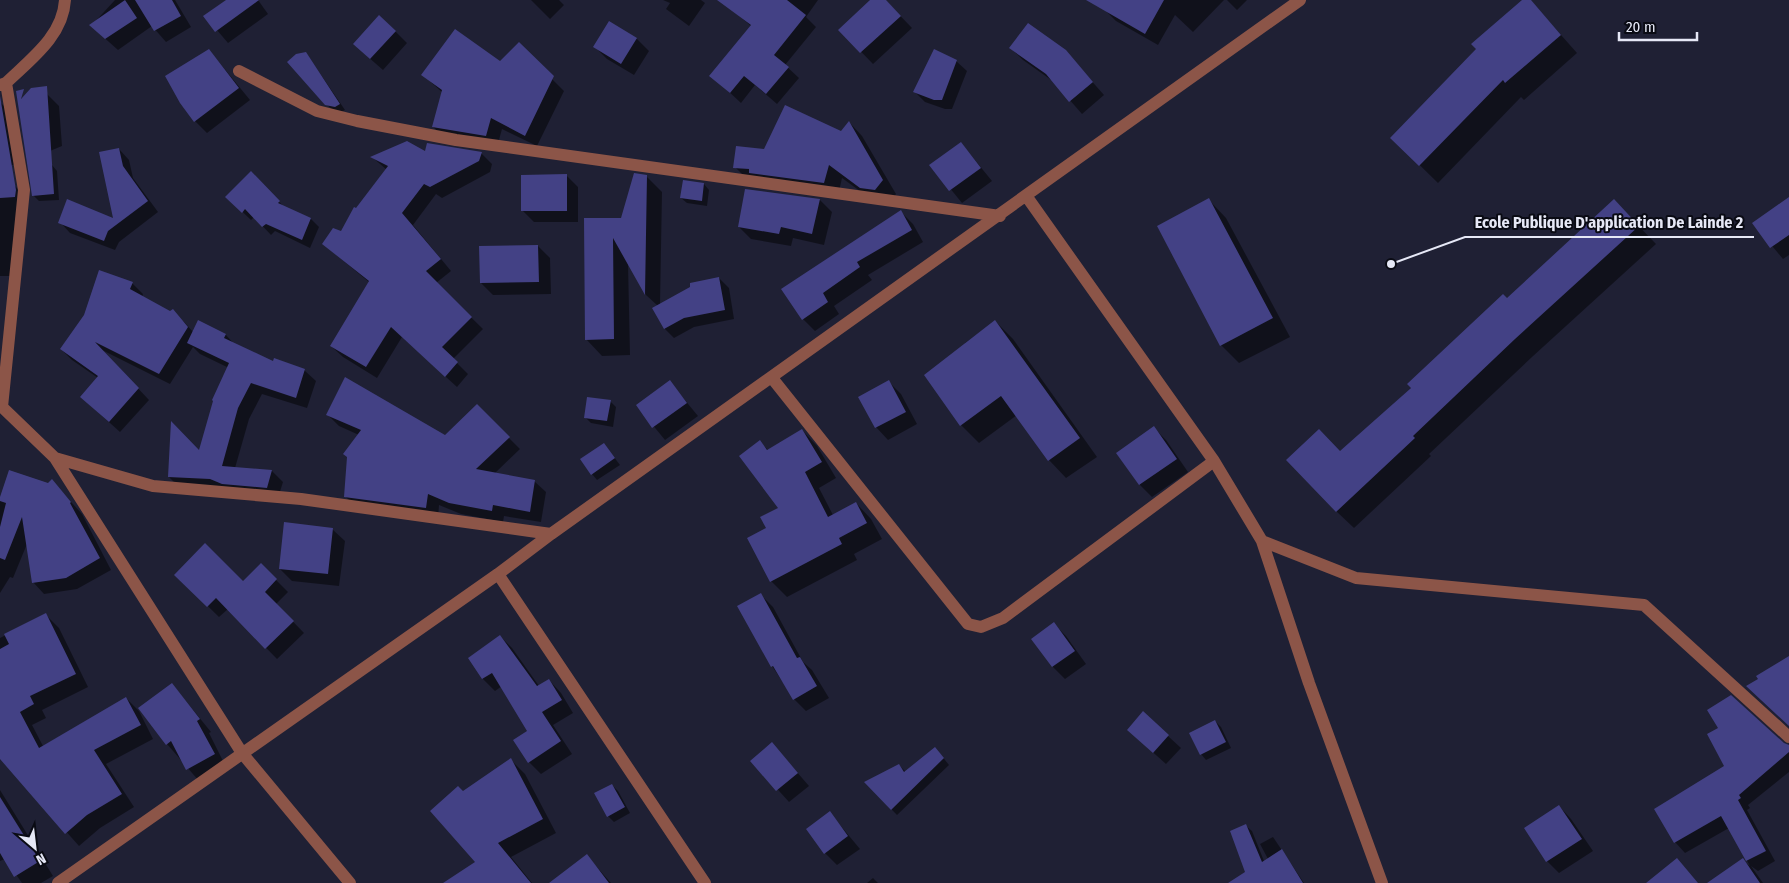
<svg xmlns="http://www.w3.org/2000/svg" width="1789" height="883" font-family="'Fira Sans Condensed',sans-serif">
  <style>
    .shadow { fill: #0007 }
    .building { fill: #434185 }
    .lines { fill: none; stroke-linecap: round; stroke-linejoin: round }
    .minor { stroke: #8c5548; stroke-width: 12 }
    .leader { fill: none; stroke: #e6e8f6; stroke-width: 2 }
    .callout-dot { fill: #e6e8f6; stroke: #0a0b14; stroke-width: 2 }
    .callout-label { font-size: 16px; text-anchor: middle; font-weight: bold; fill: #e6e8f6; stroke: #0a0b14; stroke-width: 4; stroke-linejoin: round; paint-order: stroke }
  </style>
  <rect width="100%" height="100%" fill="#1f2034"/>
  <!-- shadow -->
  <path class="shadow" d="M115 0H175L191 27 166 42 152 26 118 50 91 26Z
    M228 0H258L268 14 228 43 205 16Z
    M531 0H559L564 5 550 19Z
    M663 0H701L705 3 689 26 666 9 670 3Z
    M736 0H818L806 17 816 27 785 65 799 78 777 104 755 85 741 103 711 75 751 26 730 8Z
    M872 0H885L912 28 873 64 840 30Z
    M1109 0H1224L1193 32 1175 15 1158 45 1116 21 1104 9Z
    M1227 0H1247L1237 10Z
    M1524 0H1530L1577 53 1524 100 1521 97 1438 183 1392 138Z
    M395 31 407 43 383 70 367 56Z
    M637 39 649 51 634 75 607 59 595 47Z
    M1011 48 1065 51 1104 95 1082 114 1054 82 1023 60Z
    M209 50 250 100 207 133 195 121Z
    M306 53 345 110 341 112 333 110 326 104Z
    M956 61 967 71 952 109H945L925 102 915 92Z
    M501 63 552 79 564 91 537 146 502 129 497 147 445 138 433 127 443 93 423 75Z
    M47 94 59 106 62 146 38 156 26 144 21 98Z
    M0 102 11 113 20 162 0 170Z
    M849 122 862 136 896 194 889 204 875 202 842 178 838 196 749 181 735 167 765 150 841 133Z
    M961 143 992 181 962 203 931 165Z
    M119 149 129 160 133 178 158 212 119 242 115 250 70 233 60 222 115 220Z
    M426 152 481 153 492 164 490 172 442 198 436 194 413 225 451 271 436 283 483 329 453 359 468 374 457 387 402 337 377 378 343 357 331 346 369 282 323 244 341 233 387 170 372 157Z
    M52 165 57 171 59 200 39 201 33 195Z
    M251 173 285 208 311 219 319 227 310 248 275 231 271 235 254 217 251 220 227 197Z
    M566 175 578 187V222H534L522 210Z
    M646 176 662 192 660 305 719 278 729 288 734 319 694 327 674 338 665 329 654 309 658 306 646 295 628 263 630 355 602 356 586 339 585 219H622Z
    M704 184 709 190 707 206 687 203 681 198Z
    M14 185 25 196 19 276H0V192Z
    M746 190 820 200 832 212 824 245 793 238 791 246 751 239 739 227Z
    M1789 198V255L1783 259 1754 224Z
    M1209 200 1226 218 1290 337 1239 363 1221 345 1158 227Z
    M901 212 913 224 923 242 868 275 872 280 834 306 839 314 815 331 803 319 783 290Z
    M1631 218 1656 244 1532 357 1429 454 1431 456 1354 528 1336 511 1340 453 1507 300Z
    M538 246 550 258 551 294 493 295 481 283Z
    M132 283 143 294 142 297 184 322 194 333 199 322 226 335 235 345 274 363 304 370 316 381 307 408 262 394 249 419 235 468 272 471 283 482 278 498 180 488 169 477 199 452 229 368 200 354 193 347 170 384 102 350 149 400 120 432 81 397 98 378 72 360 61 349Z
    M995 321 1013 339 1097 457 1066 478 1049 460 1017 415 979 443 961 425 965 343Z
    M670 382 698 416 665 440 637 406Z
    M889 382 901 394 917 424 888 440 876 427Z
    M610 401 616 407 613 427 591 423 585 417Z
    M477 406 520 449 494 474 534 481 546 492 541 522 504 516 503 522 461 514 439 505 438 519 357 508 345 496 359 435 339 426 328 415 446 437Z
    M1154 428 1166 440 1188 472 1152 497 1140 485 1118 453Z
    M802 430 817 446 836 478 819 488 833 515 856 503 871 519 882 539 854 554 857 560 787 597 771 581 768 528 779 508 760 442 768 450Z
    M604 444 620 465 597 480 592 474Z
    M10 471 48 484 52 481 82 514 111 570 77 589 44 594 33 582 27 544 13 578 10 577 0 593V501Z
    M332 529 345 541 339 586 292 581 280 569Z
    M261 565 288 592 276 604 304 633 277 659 228 609 219 617 176 575 243 583Z
    M761 595 773 607 803 662 812 670 829 698 806 711 794 699 772 666Z
    M46 615 59 628 88 687 42 710 46 718 32 725 43 746 126 698 139 711 153 739 106 764 134 807 100 828 79 846 0 757V638Z
    M1054 624 1066 636 1086 664 1065 679 1053 667 1033 639Z
    M500 636 512 648 539 686 549 680 561 693 573 713 553 725 572 754 541 774 529 762 515 741 529 732 502 686 495 691 483 679 469 658Z
    M172 684 211 732 209 733 226 767 199 781 167 744Z
    M1143 713 1181 748 1166 764 1128 730Z
    M1215 721 1221 727 1231 748 1206 760 1201 754Z
    M1783 744 1789 746V772L1748 805 1750 808 1747 810 1775 861 1758 871 1751 866 1763 883H1709L1743 860 1750 866 1729 828 1685 853 1675 842Z
    M941 755 949 765 897 815 866 783 899 765 906 772Z
    M783 756 809 786 789 802 752 761Z
    M511 760 525 774 556 833 511 857 532 883H446L477 862 463 792Z
    M612 785 618 791 630 813 614 822 608 816Z
    M0 790 53 876 41 883H22L5 859 0 861Z
    M1559 806 1571 819 1593 851 1559 873 1547 861 1526 828Z
    M830 813 860 849 837 865 825 853Z
    M1246 826 1252 831 1264 861 1268 859 1260 844 1273 837 1304 883H1230L1247 872Z
    M587 856 611 883H562Z
    M873 878 878 883H867Z"/>
  <!-- building -->
  <path class="building" d="M125 0 137 18 105 39 89 25Z
    M135 0H172L181 16 154 31Z
    M226 0H259L215 32 203 16Z
    M717 0H787L806 15 774 55 789 67 766 94 744 76 730 93 709 76 751 25Z
    M870 0H886L901 16 860 53 838 30Z
    M1086 0H1164L1145 34Z
    M1522 0H1531L1561 35 1505 83 1503 80 1419 166 1390 138 1476 49 1471 44Z
    M379 15 396 31 370 59 353 44Z
    M609 21 637 38 621 64 593 47Z
    M1028 23 1066 50 1093 82 1069 102 1046 74 1009 48Z
    M455 29 500 61 519 42 554 76 525 136 491 118 486 136 432 127 442 90 421 75Z
    M209 49 239 88 194 122 180 103 165 76Z
    M934 49 957 60 942 100H934L913 92Z
    M306 52 340 104 335 107 325 105 287 62 296 54Z
    M47 86 54 194 32 196 16 91 24 89 21 99 31 88Z
    M0 96 16 190 15 197 0 198Z
    M785 105 841 131 849 121 883 180 875 190 860 188 829 165 824 183 749 173V169L733 168 736 146 764 149Z
    M407 141 425 151 427 143 482 152 479 161 430 187 424 184 402 213 441 259 426 271 472 317 442 347 458 362 445 377 391 327 366 367 330 346 369 281 322 244 333 228 341 231 354 207 356 208 388 166 370 157Z
    M961 142 981 168 949 191 929 165Z
    M119 148 123 166 148 201 108 231 104 241 58 223 67 199 113 218 99 152Z
    M251 171 280 201 278 203 311 218 302 240 266 224 262 227 245 209 242 213 225 197Z
    M634 173 647 175 645 295 613 238 614 339 585 340 584 218H621Z
    M567 174V211H521V175Z
    M683 180 704 183 702 201 680 198Z
    M745 189 820 199 812 234 781 227 779 234 738 227Z
    M1789 197V235L1770 248 1752 223Z
    M1209 198 1273 318 1220 346 1157 226Z
    M1614 199 1639 226 1515 339 1413 436 1415 438 1336 512 1286 460 1319 429 1340 451 1411 388 1407 384 1503 294 1507 298Z
    M901 210 912 230 857 262 860 267 823 293 828 302 802 320 781 289Z
    M538 245 539 282 480 283 479 246Z
    M99 270 133 282 130 289 170 311 173 309 188 327 159 374 95 342 139 388 109 422 80 397 98 376 60 349 84 315Z
    M719 277 725 310 684 318 664 329 652 308 690 287V283Z
    M198 320 226 334 224 338 273 361 274 358 305 369 296 398 251 383 238 408 222 466 272 470 267 488 222 484 210 479 168 477 171 421 199 450 213 401 212 400 229 363 187 343Z
    M995 320 1080 438 1048 461 1001 396 960 426 924 375Z
    M345 377 445 435 477 404 510 437 476 469 535 480 530 512 493 505 492 511 449 503 428 494 426 508 344 497 347 457 343 454 361 430 326 415Z
    M670 380 687 403 652 428 636 405Z
    M889 380 906 412 875 428 858 397Z
    M587 397 611 400 607 421 584 418Z
    M1154 426 1177 459 1139 485 1116 453Z
    M802 429 822 462 805 472 828 517 856 502 867 523 839 538 842 544 770 582 747 538 766 528 760 517 778 508 739 456 760 440 767 450Z
    M604 443 615 458 591 475 580 459Z
    M9 470 48 483 52 479 71 502 70 503 100 558 66 578 32 583 22 517 5 560 0 558V527L6 503 0 501V497Z
    M284 522 333 528 328 574 279 569Z
    M205 543 243 581 261 563 277 579 265 592 294 621 265 649 216 598 207 607 174 575Z
    M761 593 797 658 800 657 817 686 793 700 773 666 771 667 737 606Z
    M46 613 76 674 30 696 34 704 20 712 39 748 126 697 141 725 94 750 122 794 87 815 65 834 0 759V649L9 644 4 634Z
    M1054 622 1075 651 1052 667 1031 639Z
    M500 635 537 686 549 679 562 700 542 712 561 741 528 763 513 740 527 731 492 673 482 679 468 658Z
    M1789 656V726L1746 686 1758 679 1756 676Z
    M172 683 200 719 197 721 215 754 186 770 171 741 166 745 138 708Z
    M1731 695 1784 743 1789 745V752L1739 795 1741 798 1738 800 1766 851 1746 861 1721 816 1674 843 1654 809 1724 766 1707 734 1718 728 1707 710Z
    M1143 711 1169 735 1153 753 1127 730Z
    M1215 720 1226 742 1200 755 1189 733Z
    M772 742 798 773 776 791 750 761Z
    M935 747 944 758 891 810 864 782 899 764 904 772Z
    M511 758 543 819 498 843 531 883H443L475 862 430 811 458 786 463 791Z
    M612 784 625 807 607 817 594 793Z
    M0 797 40 861 14 877 0 853Z
    M1559 805 1582 839 1546 862 1524 828Z
    M830 811 848 836 824 854 806 829Z
    M1246 824 1262 862 1282 849 1303 883H1228L1245 872 1230 831Z
    M587 854 609 883H549Z
    M1677 858 1698 883H1646Z
    M1743 858 1760 883H1707Z"/>
  <g class="lines">
    <!-- minor -->
    <path class="minor" d="M239 71 317 111 357 121 456 140 1000 216
      M0 85 6 83C31 59 63 36 65 0
      M1027 197 1214 461 1262 541 1356 578 1644 605 1789 737
      M772 378 968 624 981 627 1003 618 1214 461
      M0 405 55 458 153 486 301 499 551 534
      M2 407 24 190 6 83
      M55 458 242 753 350 883
      M1262 541 1309 683 1382 883
      M498 574 705 883
      M58 883 498 574 551 534 1300 0"/>
  </g>
  <!-- callouts -->
  <path class="leader" d="M1391 264L1465 237H1754"/>
  <circle class="callout-dot" cx="1391" cy="264" r="5"/>
  <g class="callout-label">
    <text x="1609" y="228">Ecole Publique D'application De Lainde 2</text>
  </g>
  <!-- north arrow -->
  <g transform="translate(35 848) rotate(152)" stroke="#0a0b14" stroke-width="4" paint-order="stroke">
  <path d="M0-4L9 19L0 12L-9 19Z" fill="#e6e8f6"/>
  <text y="-8" font-size="14" font-weight="bold" text-anchor="middle" fill="#e6e8f6">N</text>
  </g>
  <!-- scale -->
  <path d="M1619 32v8h78v-8" fill="none" stroke="#e6e8f6" stroke-width="2.5"/>
  <text x="1626" y="32" font-size="15" fill="#e6e8f6" stroke="#0a0b14" stroke-width="4" paint-order="stroke">20 m</text>
</svg>
